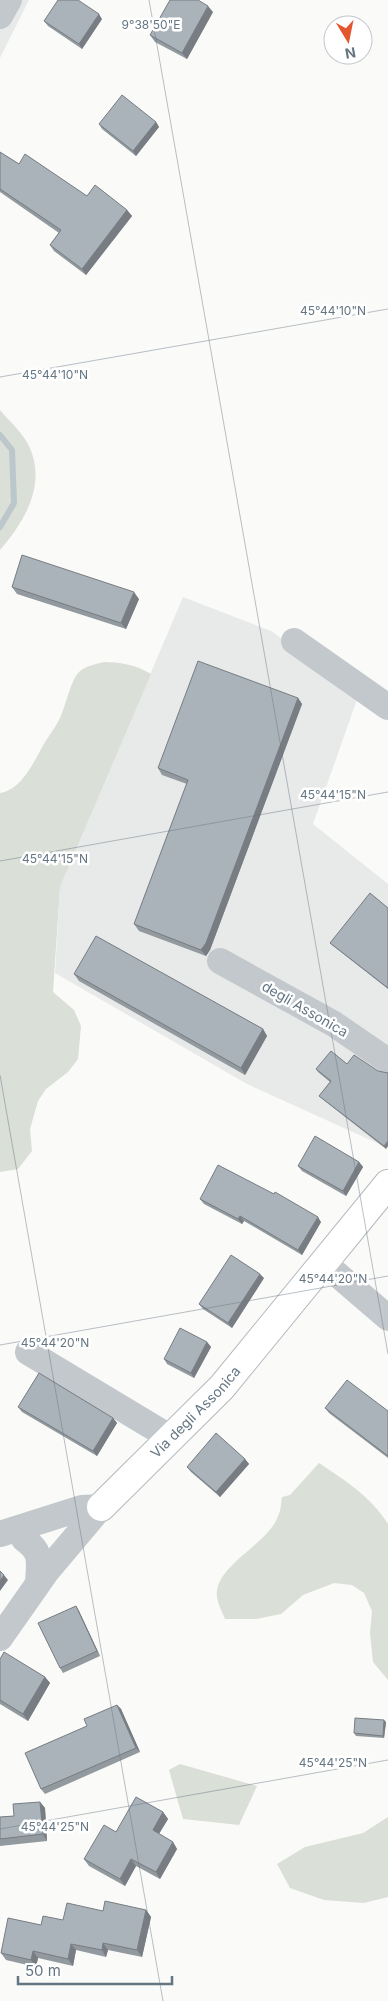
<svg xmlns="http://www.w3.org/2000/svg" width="388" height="2001" font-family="Inter,sans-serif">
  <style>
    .built { fill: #e8e9e9 }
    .green { fill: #dadfd7 }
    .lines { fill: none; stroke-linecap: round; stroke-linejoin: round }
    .stream { stroke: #bbc7cb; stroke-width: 6 }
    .major-casing { stroke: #b5babe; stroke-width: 30 }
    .minor { stroke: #c3c8cc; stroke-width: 26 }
    .major { stroke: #fff; stroke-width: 28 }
    .wall { fill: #929a9f }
    .shaded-wall { fill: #777d82 }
    .building { fill: #aab3b9; stroke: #777d82 }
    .ticks { fill: none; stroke: #657683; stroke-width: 1; stroke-opacity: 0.45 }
    .labels { text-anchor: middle; stroke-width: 5; stroke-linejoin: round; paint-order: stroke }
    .street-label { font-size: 14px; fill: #657683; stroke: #fff }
    .ticks-label { font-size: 12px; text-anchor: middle; fill: #657683; stroke: #fff; stroke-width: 5; stroke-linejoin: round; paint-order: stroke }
  </style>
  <rect width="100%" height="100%" fill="#fafaf8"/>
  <!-- built -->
  <path class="built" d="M0 0H29L0 58Z
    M183 597 271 631 359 694 313 824 388 884V1148L247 1084 55 973 60 887Z"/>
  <!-- green -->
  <path class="green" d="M0 410C9 421 23 433 29 446 47 484 25 521 0 550Z
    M104 662C120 662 137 665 151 674L60 887 53 992 74 1010 81 1026 78 1059 68 1072 46 1089 38 1101 30 1129 32 1151 18 1169 0 1172V793C22 790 34 761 44 744 49 735 56 727 60 718 66 705 70 682 79 672 85 666 96 664 104 662Z
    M319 1463C345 1480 371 1497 388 1524V1680L373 1662 370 1633 372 1611 364 1593 352 1585 334 1583 303 1595 281 1614 256 1619H225C222 1612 218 1604 217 1597 213 1566 269 1544 278 1516 281 1511 281 1503 282 1497L290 1495Z
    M180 1764 257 1786 239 1825 183 1819 169 1770Z
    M388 1817V1897L364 1903 324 1900 290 1888 277 1864 305 1847 363 1833Z"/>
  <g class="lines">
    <!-- stream -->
    <path class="stream" d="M0 435 12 450 14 503 0 527"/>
    <defs>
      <g id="major">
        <path id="s1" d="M101 1507 222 1387 388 1184"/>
      </g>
    </defs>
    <!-- major casing -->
    <use href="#major" class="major-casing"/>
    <!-- minor -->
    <path class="minor" d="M0 16 9 0
      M294 641 388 707
      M220 961 334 1024 388 1061
      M324 1263 388 1318
      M28 1352 171 1438
      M0 1534 82 1508 101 1507
      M24 1539C43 1553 39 1561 38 1583
      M0 1638 47 1571 101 1507"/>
    <!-- major -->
    <use href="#major" class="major"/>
  </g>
  <!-- wall -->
  <path class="wall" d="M213 12 187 59 155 42 150 35Z
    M102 19 82 49 48 26 44 21Z
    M156 122 159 127 136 156 102 129 99 124Z
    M0 152 19 164 87 196 127 210 132 216 86 275 54 251 50 245 59 233 0 192Z
    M12 587 139 599 126 629 17 594Z
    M298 698 302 704 210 950 206 956 139 931 134 924 187 784 162 775 158 768Z
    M388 908V989L332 945 330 943Z
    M74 974 263 1029 267 1036 245 1075 79 981Z
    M347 1064 378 1071 386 1149 321 1098 319 1096 330 1082 318 1072 316 1069Z
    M359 1162 363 1167 346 1196 302 1171 298 1166Z
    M200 1199 321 1222 302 1255 244 1221 242 1224 204 1204Z
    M264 1278 232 1328 203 1309 199 1304Z
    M207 1342 211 1347 194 1378 167 1364 164 1359Z
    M18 1407 113 1418 117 1423 97 1456 22 1412Z
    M325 1408 388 1411V1458L329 1413Z
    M245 1459 249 1464 220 1497 191 1472 187 1467Z
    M76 1606 79 1611 100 1656 63 1673 60 1668Z
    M0 1659 45 1677 50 1683 28 1721 0 1704Z
    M117 1705 121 1709 140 1752 45 1794 41 1789 87 1726Z
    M386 1722 384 1738 356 1736 354 1733Z
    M40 1802 45 1808 47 1841 0 1846V1817L14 1816Z
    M163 1812 168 1819 159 1834 173 1842 177 1849 160 1879 136 1866 125 1886 89 1866 84 1859 116 1832Z
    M146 1910 151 1917 142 1957 108 1950 106 1957 76 1950 73 1966 38 1958 36 1967 6 1960 1 1953 41 1925 103 1911Z"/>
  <!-- shaded-wall -->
  <path class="shaded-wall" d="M208 6 213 12 187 59 182 53Z
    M99 14 102 19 82 49 79 44Z
    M156 122 159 127 136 156 133 151Z
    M127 210 132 216 86 275 82 269Z
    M134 592 139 599 126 629 121 623Z
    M298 698 302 704 210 950 206 956 201 950Z
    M263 1029 267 1036 245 1075 241 1068Z
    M388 1141V1146L386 1149 384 1146Z
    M359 1162 363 1167 346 1196 343 1191Z
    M240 1216 244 1221 242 1224 238 1219Z
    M318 1217 321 1222 302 1255 298 1250Z
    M260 1274 264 1278 232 1328 228 1323Z
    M207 1342 211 1347 194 1378 191 1373Z
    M113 1418 117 1423 97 1456 93 1451Z
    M245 1459 249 1464 220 1497 216 1492Z
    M4 1575 8 1580 0 1591V1581Z
    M76 1606 79 1611 100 1656 97 1651Z
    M45 1677 50 1683 28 1721 23 1714Z
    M117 1705 121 1709 140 1752 136 1748Z
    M384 1720 386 1722 384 1738 383 1736Z
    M40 1802 45 1808 47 1841 43 1834Z
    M163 1812 168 1819 157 1837 153 1830Z
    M173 1842 177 1849 160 1879 156 1872Z
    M131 1859 136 1866 125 1886 120 1879Z
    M146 1910 151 1917 142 1957 137 1950Z
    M103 1943 108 1950 106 1957 102 1950Z
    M71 1944 76 1950 73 1966 68 1959Z
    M33 1951 38 1958 36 1967 31 1960Z"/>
  <!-- building -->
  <path class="building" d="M58 0H78L99 14 79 44 44 21Z
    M170 0H198L208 6 182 53 150 35Z
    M122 95 156 122 133 151 99 124Z
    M0 152 19 164 25 154 87 196 95 185 127 210 82 269 50 245 61 230 0 189Z
    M22 555 134 592 121 623 12 587Z
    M198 661 298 698 206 943 201 950 134 924 188 780 158 768Z
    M370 893 388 908V988L330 943Z
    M96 936 263 1029 241 1068 74 974Z
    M331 1051 347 1064 354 1055 378 1071 388 1073V1141L384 1146 319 1096 331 1081 316 1069Z
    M315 1136 359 1162 343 1191 298 1166Z
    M218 1165 274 1194 275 1192 318 1217 298 1250 240 1216 238 1219 200 1199Z
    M231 1255 260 1274 228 1323 199 1304Z
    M180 1328 207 1342 191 1373 164 1359Z
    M39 1373 113 1418 93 1451 18 1407Z
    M347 1380 388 1411V1456L325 1408Z
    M216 1433 245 1459 216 1492 187 1467Z
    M0 1571 4 1575 0 1581Z
    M76 1606 97 1651 60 1668 38 1623Z
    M4 1652 45 1677 23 1714 0 1700V1659Z
    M117 1705 136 1748 41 1789 25 1753 87 1726 84 1719Z
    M355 1718 384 1720 383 1736 354 1733Z
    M136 1797 163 1812 153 1830 173 1842 156 1872 131 1859 120 1879 84 1859 104 1825 116 1832Z
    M40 1802 43 1834 0 1839V1817L14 1816 13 1804Z
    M105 1901 146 1910 137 1950 103 1943 102 1950 71 1944 68 1959 33 1951 31 1960 1 1953 8 1918 41 1925 43 1916 63 1920 67 1903 103 1911Z"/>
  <!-- ticks -->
  <path class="ticks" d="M149 0 388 1354M0 377 388 309M0 861 388 792M0 1075 163 2001M0 1345 388 1276M0 1829 388 1760"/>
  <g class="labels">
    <!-- street labels -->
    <g class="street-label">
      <text transform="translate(305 1009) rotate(30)" y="5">degli Assonica</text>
      <text dy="5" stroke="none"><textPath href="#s1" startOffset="134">Via degli Assonica</textPath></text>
    </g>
  </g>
  <g class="ticks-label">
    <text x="151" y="29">9°38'50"E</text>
    <text x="333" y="315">45°44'10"N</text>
    <text x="55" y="379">45°44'10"N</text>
    <text x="333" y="799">45°44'15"N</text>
    <text x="55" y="863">45°44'15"N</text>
    <text x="333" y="1283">45°44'20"N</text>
    <text x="55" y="1347">45°44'20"N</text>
    <text x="333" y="1767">45°44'25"N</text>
    <text x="55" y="1831">45°44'25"N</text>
  </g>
  <!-- north arrow -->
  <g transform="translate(348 40) rotate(170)"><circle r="24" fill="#ffffff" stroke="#c1c8cd"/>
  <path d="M0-4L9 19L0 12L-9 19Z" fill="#e4572e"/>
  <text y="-8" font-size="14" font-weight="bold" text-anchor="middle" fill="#657683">N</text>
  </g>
  <!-- scale -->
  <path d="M18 1976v8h154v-8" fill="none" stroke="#657683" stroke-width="2.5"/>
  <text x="25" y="1976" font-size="15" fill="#657683" stroke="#ffffff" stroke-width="4" paint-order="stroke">50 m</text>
</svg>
